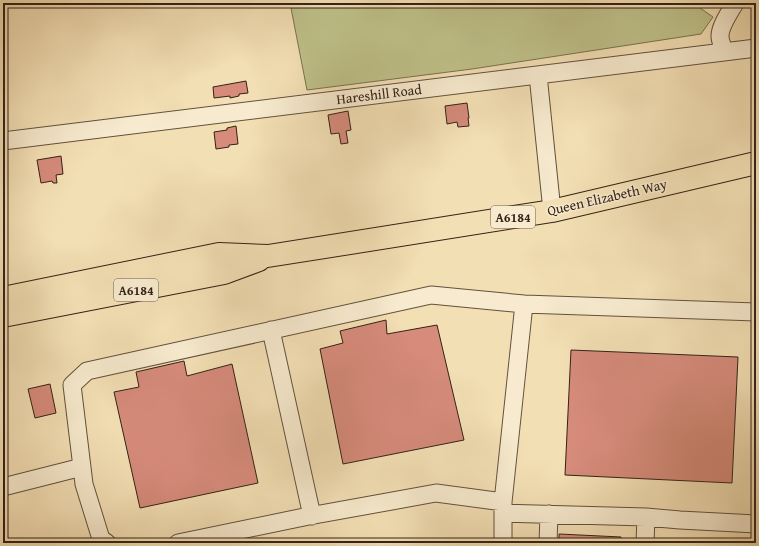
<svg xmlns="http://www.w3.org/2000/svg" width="759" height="546" font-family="'Gentium Book Plus',serif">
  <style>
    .green { fill: #bfc18a; stroke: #797250 }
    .building { fill: #d68b7b; stroke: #332217 }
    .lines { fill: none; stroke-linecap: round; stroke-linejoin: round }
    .minor-casing { stroke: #63513e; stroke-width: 19 }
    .major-casing { stroke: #332217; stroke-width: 24 }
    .minor { stroke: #f7eace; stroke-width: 17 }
    .major { stroke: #f3dfb4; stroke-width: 22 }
    .labels { text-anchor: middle; stroke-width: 3; stroke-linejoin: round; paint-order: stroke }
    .shield { fill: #f7eace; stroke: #6e5e4e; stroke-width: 1 }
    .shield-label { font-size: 13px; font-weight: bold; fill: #332217 }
    .street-label { font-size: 14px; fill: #332217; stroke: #f7eace }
  </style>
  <rect width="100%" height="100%" fill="#f3dfb4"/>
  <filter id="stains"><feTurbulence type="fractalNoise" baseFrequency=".005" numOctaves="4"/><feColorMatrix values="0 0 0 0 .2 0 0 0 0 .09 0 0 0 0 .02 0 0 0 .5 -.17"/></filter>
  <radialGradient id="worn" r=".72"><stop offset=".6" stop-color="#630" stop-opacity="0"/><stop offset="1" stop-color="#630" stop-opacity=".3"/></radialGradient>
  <!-- green -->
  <path class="green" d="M290 3H693L713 17 701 34 472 69 307 90Z"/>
  <!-- building -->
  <path class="building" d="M246 81 248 93 239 94V96L230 98V96L214 98 213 87Z
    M467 103 469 118H468L469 126 458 127 457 122 447 124 445 106Z
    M348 111 351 130 346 131 348 143 341 144 339 133 331 134 328 115Z
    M236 126 238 144 229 145V147L216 149 214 132 227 130V128Z
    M61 156 63 174 56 175 57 183H53L52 181 41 183 37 160Z
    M386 320 387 334 437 325 464 440 343 464 320 349 343 343 340 331Z
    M571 350 738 357 732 483 565 475Z
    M184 361 187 376 232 364 258 483 140 508 114 392 139 387 136 372Z
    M50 384 56 413 35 418 28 389Z
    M559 534 621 537V543H559Z
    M672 540 733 543H672Z"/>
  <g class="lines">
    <defs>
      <path id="minor" d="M724 52C723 47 720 41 720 36 720 26 730 12 735 3
        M538 75 552 211
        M3 141 756 48
        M271 330 312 516
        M3 487 82 467
        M503 513 646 517 680 520 756 524
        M107 543 101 539 84 484 72 385 87 371 431 295 524 304 756 312
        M178 543 309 516 436 493 503 502
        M503 543V502L524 304
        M548 543 549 514
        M645 543 646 517"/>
      <path id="major" d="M3 298 219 254 268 256 552 211 756 163
        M3 316 224 273 259 260"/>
    </defs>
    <!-- minor casing -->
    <use href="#minor" class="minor-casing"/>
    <!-- major casing -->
    <use href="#major" class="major-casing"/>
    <!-- minor -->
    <use href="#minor" class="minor"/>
    <!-- major -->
    <use href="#major" class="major"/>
  </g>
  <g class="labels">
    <!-- shield labels -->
    <g class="shield">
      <rect x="491" y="206" width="44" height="22" rx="3"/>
      <rect x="114" y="279" width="44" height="22" rx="3"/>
    </g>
    <g class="shield-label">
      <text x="513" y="222">A6184</text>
      <text x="136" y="295">A6184</text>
    </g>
    <!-- street labels -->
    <g class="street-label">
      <text transform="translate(379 94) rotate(-7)" y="5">Hareshill Road</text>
      <text transform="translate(607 197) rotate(-13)" y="5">Queen Elizabeth Way</text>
    </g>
  </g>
  <!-- margin -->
  <rect width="759" height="546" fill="none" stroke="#f3dfb4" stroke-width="16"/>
  <rect x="4" y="4" width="751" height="538" fill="none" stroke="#332217" stroke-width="2"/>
  <rect x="8" y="8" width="743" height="530" fill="none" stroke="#332217"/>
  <rect width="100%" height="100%" filter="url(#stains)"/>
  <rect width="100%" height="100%" fill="url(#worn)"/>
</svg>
